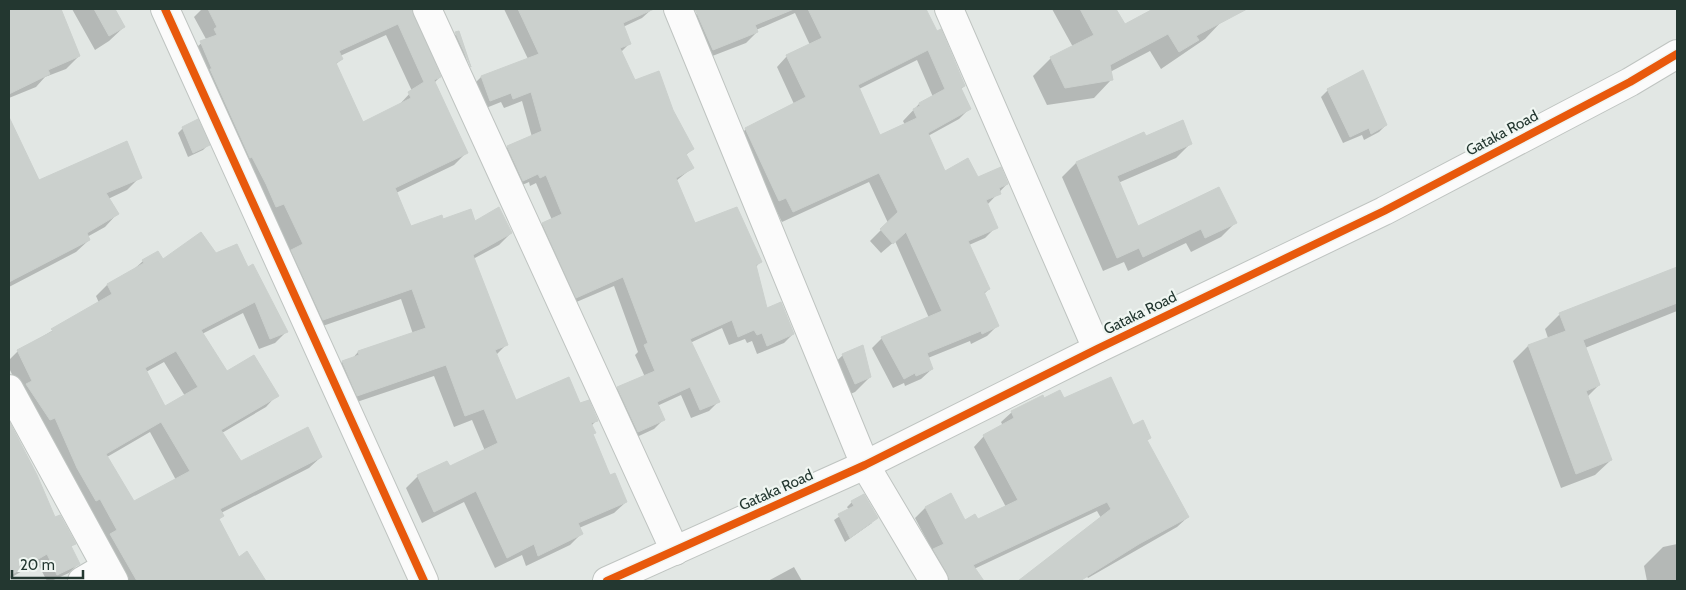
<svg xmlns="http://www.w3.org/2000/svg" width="1686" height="590" font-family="Cabin,sans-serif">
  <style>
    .shadow { fill: #0003; fill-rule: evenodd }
    .building { fill: #cbd0cd; stroke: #cbd0cd; fill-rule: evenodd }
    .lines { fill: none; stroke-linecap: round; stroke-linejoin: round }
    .minor-casing { stroke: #bfc4c1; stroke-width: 30 }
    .tertiary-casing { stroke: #bfc4c1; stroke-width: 30 }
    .minor { stroke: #fbfbfb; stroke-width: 28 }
    .tertiary { stroke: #fbfbfb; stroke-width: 28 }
    .cycleway-casing { stroke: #f0f6f2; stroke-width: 11 }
    .cycleway { stroke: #e8590c; stroke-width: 8 }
    .labels { text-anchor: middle; stroke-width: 4.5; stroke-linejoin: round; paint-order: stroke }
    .street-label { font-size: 15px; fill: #233730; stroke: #f0f6f2 }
  </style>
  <rect width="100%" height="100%" fill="#e2e7e4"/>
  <!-- shadow -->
  <path class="shadow" d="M9 9H59L79 56 66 69 45 77 36 87 9 98Z
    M72 9H114L124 27 109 41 95 50Z
    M202 9H409L440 77 434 83 466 153 454 165 396 193 410 227 442 220 474 222 511 233 499 245 473 259 506 345 496 355 516 402 580 405 597 420 591 426 594 433 592 435 610 477 626 502 614 513 579 528 582 533 570 545 526 566 522 555 495 568 464 502 422 523 406 488 418 476 449 468 485 451 472 420 454 427 434 376 345 406 331 374 342 362 352 359 358 352 413 334 401 299 311 330 189 54 206 39 194 17ZM386 35 412 91 398 106 362 123 335 65 342 59 340 56Z
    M504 9H652L642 18 623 27 630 43 620 53 635 82 672 110 692 149 685 156 692 168 676 181 694 224 760 262 756 267 766 309 793 334 784 343 757 354 752 341 747 343 745 339 729 345 722 328 690 343 718 402 709 411 691 418 681 395 657 406 663 420 654 429 628 441 609 397 618 388 645 377 635 355 638 352 614 286 567 306 534 233 543 224 552 220 536 183 530 186 529 182 513 189 499 156 508 147 532 137 522 101 504 108 501 102 481 110 472 86 481 77 528 59Z
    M703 9H925L964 86 961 89 970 108 959 119 928 136 944 173 1007 184 987 205 996 227 985 238 969 245 989 289 983 295 997 326 987 336 971 344 970 341 928 358 932 369 921 379 905 386 904 383 893 388 872 348 882 338 929 318 895 241 881 253 870 241 888 223 869 182 782 222 775 208 768 211 735 140 746 129 794 104 777 67 787 56 810 45 795 13 756 30 757 32 746 43 702 60 686 23ZM917 60 933 97 919 104 903 121 905 125 879 137 859 89Z
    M1052 9H1115L1124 26 1156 9H1226L1222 21 1205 39 1161 69 1150 51 1110 72 1111 80 1094 98 1047 105 1033 76 1051 58 1073 47Z
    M458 33 469 67 465 71 451 38Z
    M1328 90 1386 125 1379 132 1364 140 1362 135 1343 143 1321 97Z
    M9 120 39 181 140 177 127 190 108 199 117 214 105 227 87 237 89 240 76 252 9 287Z
    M183 128 208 145 203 150 188 157 178 133Z
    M1145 137 1190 144 1176 158 1118 183 1138 228 1235 223 1221 237 1191 252 1186 243 1128 271 1124 262 1103 271 1062 177 1076 163Z
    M216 255 247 269 286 332 275 343 259 349 243 313 202 334 226 372 277 395 266 407 222 433 241 463 321 457 309 468 221 513 222 516 218 520 239 559 247 553 264 581H119L20 391 9 368V360L18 351 99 303 96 296 107 285 132 271 143 261H162ZM164 362 185 396 165 407 146 372ZM150 432 176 480 133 503 107 457Z
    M1677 268V311L1585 348 1599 385 1587 397 1611 460 1595 475 1561 488 1513 361 1528 346 1548 338 1545 329 1560 314Z
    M843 355 870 377 855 392 839 399 827 370Z
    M1044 400H1063L1133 427 1150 438 1146 441 1188 517 1177 527 1088 578 1084 572 1073 581H1020L1101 518 1097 511 974 569 983 581H936L924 561 933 552 915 518 925 508 950 495 964 522 978 521 1006 507 974 447 984 436 1003 426 1001 422 1012 412Z
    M9 424 24 452 54 519 74 543 70 548 78 564 69 573 51 581H47L37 562 9 579V534L26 525 11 492 9 493Z
    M852 502 872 523 845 542 834 520 849 510 847 507Z
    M1677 544V581H1647L1644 566 1663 547Z
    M794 567 802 581H768Z"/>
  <!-- building -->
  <path class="building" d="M9 9H61L80 56 48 70 50 74 9 94Z
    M94 9H115L125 27 109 36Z
    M208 9H412L441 77 434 80 468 153 395 188 411 226 442 215 443 219 471 209 475 221 499 207 512 233 473 255 508 345 495 350 516 400 569 377 580 403 589 400 598 421 591 423 596 433 593 434 610 475 615 473 627 502 578 523 583 534 538 556 534 544 507 558 476 491 434 512 417 475 447 461 450 466 498 443 484 409 465 416 446 365 357 396 342 361 359 355 358 351 426 328 412 289 323 320 291 250 303 244 284 204 276 207 266 184 252 157 250 158 210 69H212L200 41 217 35 214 29 217 27ZM398 24 424 82 408 92 411 98 363 122 336 63 343 59 339 51Z
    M518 9H654L623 23 631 44 620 48 635 80 659 71 673 110 694 149 686 154 694 168 676 178 695 223 737 207 762 262 756 265 767 308 781 302 794 334 767 346 762 333 757 335 754 330 738 337 732 320 690 339 720 402 700 410 690 387 657 402 665 420 638 432 617 387 655 371 644 345 648 343 623 277 576 298 542 223 562 214 546 175 540 178 538 174 523 181 507 146 542 131 531 92 513 99 511 93 490 101 481 76 539 54Z
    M695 9H794L755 25 758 32 713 50Z
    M808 9H926L937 31 941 29 965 86 961 88 971 109 928 133 945 171 968 158 978 177 1001 167 1008 184 999 188 1001 194 986 200 998 228 968 241 990 289 984 292 999 326 982 334 981 331 927 353 933 369 916 376 915 373 904 379 881 337 942 311 906 232 893 244 880 229 898 212 879 173 793 212 786 198 779 201 745 128 806 97 786 55 822 38ZM928 50 945 89 919 103 920 106 913 109 917 118 880 135 858 85Z
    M1080 9H1116L1125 24 1153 9H1247L1196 36 1199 40 1179 52 1168 34 1110 65 1113 80 1065 88 1050 57 1094 35Z
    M459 31 471 67 455 32Z
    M1363 70 1387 125 1371 134 1369 128 1350 137 1327 89Z
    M9 117 39 180 127 141 142 178 106 193 119 214 87 233 90 240 9 282Z
    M198 119 210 145 193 153 182 127Z
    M1183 120 1192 144 1117 176 1138 226 1219 187 1237 223 1205 238 1201 229 1143 257 1139 248 1117 258 1076 162 1144 132 1146 136Z
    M201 232 216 253 237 244 248 267 253 264 288 332 270 339 255 302 201 330 227 371 254 355 279 396 221 430 241 461 308 427 322 457 220 509 224 516 219 519 239 557 247 551 266 581H137L110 534 117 530 100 499 96 501 77 468 55 418 50 420 26 384 32 381 17 350 53 331 51 329 112 294 107 284 144 263 142 260 158 251 163 259ZM176 351 198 387 165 406 145 368ZM161 422 190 471 134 501 106 454Z
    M1677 267V303L1583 340 1600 385 1586 391 1612 460 1576 474 1528 345 1566 331 1559 313Z
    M863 345 871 377 855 384 842 354Z
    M1111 377 1133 425 1143 420 1151 438 1147 440 1189 517 1139 544 1080 581H1018L1111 509 1107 502 973 565 984 581H950L947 573 933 549 944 544 925 507 951 493 965 520 975 514 978 519 1018 500 983 435 1014 418 1011 411 1043 395 1044 398 1060 390 1064 398Z
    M9 421 37 475 55 517 60 515 76 544 71 546 80 564 57 575 47 554 9 576Z
    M864 494 878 518 850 538 838 514 854 506 851 501Z"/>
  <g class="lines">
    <defs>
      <path id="minor" d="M165 9 424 581
        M427 9 675 551
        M678 9 865 465 934 581
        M949 9 1097 349
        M9 389 114 581
        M82 581 106 567"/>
      <path id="tertiary" d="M607 581 865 465 1097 349 1384 211 1630 82 1677 54"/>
    </defs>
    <!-- minor casing -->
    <use href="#minor" class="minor-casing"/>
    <!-- tertiary casing -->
    <use href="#tertiary" class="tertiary-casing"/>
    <!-- minor -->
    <use href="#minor" class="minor"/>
    <!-- tertiary -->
    <use href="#tertiary" class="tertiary"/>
    <defs>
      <path id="cycleway" d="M165 9 424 581
        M607 581 865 465 1097 349 1384 211 1630 82 1677 54"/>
    </defs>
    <!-- cycleway casing -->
    <use href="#cycleway" class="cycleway-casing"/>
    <!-- cycleway -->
    <use href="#cycleway" class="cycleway"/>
  </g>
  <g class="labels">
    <!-- street labels -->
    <g class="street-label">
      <text transform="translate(1502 133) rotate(-28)" y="5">Gataka Road</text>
      <text transform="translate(1140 313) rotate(-26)" y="5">Gataka Road</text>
      <text transform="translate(776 490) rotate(-24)" y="5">Gataka Road</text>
    </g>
  </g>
  <!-- border -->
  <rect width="1686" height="590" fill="none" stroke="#233730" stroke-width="20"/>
  <!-- scale -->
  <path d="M12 570v8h71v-8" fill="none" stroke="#233730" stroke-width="2.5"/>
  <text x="20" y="570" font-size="15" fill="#233730" stroke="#f0f6f2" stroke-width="4" paint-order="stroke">20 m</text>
</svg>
